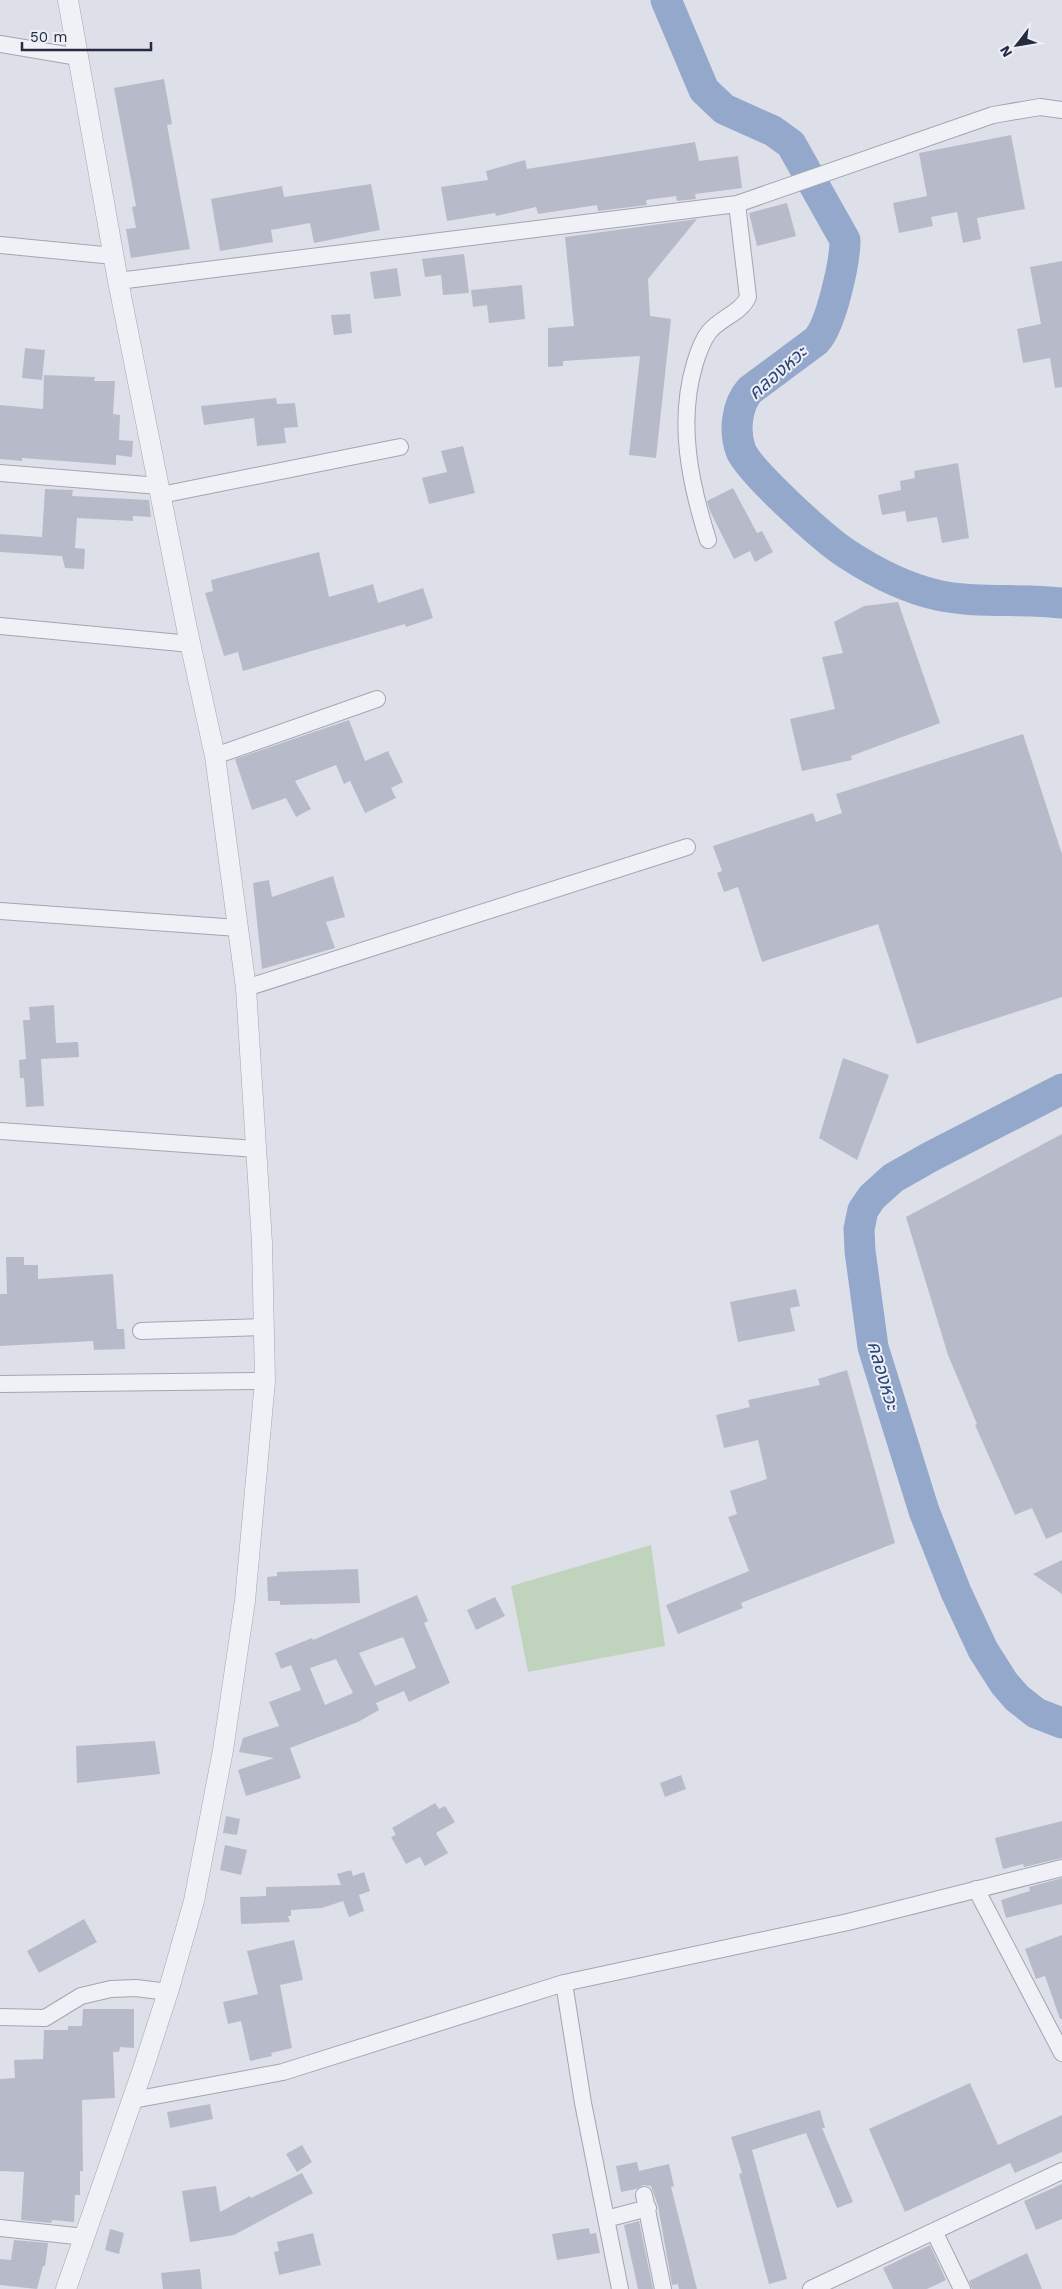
<svg xmlns="http://www.w3.org/2000/svg" width="1062" height="2289" font-family="'Work Sans','Noto Sans Thai',sans-serif">
  <style>
    .green { fill: #c0d3bd }
    .lines { fill: none; stroke-linecap: round; stroke-linejoin: round }
    .river { stroke: #94a8cc; stroke-width: 31 }
    .building { fill: #b7bbc9; fill-rule: evenodd }
    .minor-casing { stroke: #a2a6b2; stroke-width: 18 }
    .tertiary-casing { stroke: #a2a6b2; stroke-width: 21 }
    .minor { stroke: #f0f1f6; stroke-width: 16 }
    .tertiary { stroke: #f0f1f6; stroke-width: 20 }
    .labels { text-anchor: middle; stroke-width: 4; stroke-linejoin: round; paint-order: stroke }
    .water-label { font-size: 19px; font-style: italic; fill: #2c4478; stroke: #eceff6 }
  </style>
  <rect width="100%" height="100%" fill="#dde0e8"/>
  <!-- green -->
  <path class="green" d="M651 1545 665 1646 528 1672 511 1586Z"/>
  <g class="lines">
    <!-- river -->
    <path class="river" d="M666 0 704 90 724 109 773 131 791 144 845 240C845 262 831 326 816 341L750 390C736 405 734 433 741 451 751 473 825 540 847 554 873 571 906 588 937 595 977 604 1021 598 1062 603
      M1062 1089 930 1157 893 1178 872 1197 863 1210 859 1229 860 1251 873 1347 924 1511 956 1592 983 1650 1004 1683 1017 1698 1036 1713 1062 1723"/>
  </g>
  <!-- building -->
  <path class="building" d="M164 79 172 124 167 125 190 249 131 258 126 229 136 228 132 207 136 206 114 88Z
    M1011 135 1025 209 977 218 981 239 963 243 957 212 931 217 933 226 899 233 893 203 927 196 919 153Z
    M695 142 699 161 738 156 742 188 695 194 696 199 677 201 676 196 646 200 647 205 598 211 597 205 538 214 536 207 496 216 495 213 447 221 441 187 488 180 486 171 525 160 527 169Z
    M371 184 380 230 314 243 310 223 271 230 273 242 220 251 211 199 282 186 284 197Z
    M787 203 796 236 757 246 749 213Z
    M697 219 648 279 650 316 671 319 656 458 629 455 640 356 563 361V366L548 367V328L574 326 565 237Z
    M464 254 469 293 443 295 441 275 425 277 422 259Z
    M1062 261V387L1055 388 1050 358 1023 363 1017 329 1041 324 1030 267Z
    M397 268 401 296 374 299 370 272Z
    M522 285 525 319 489 323 487 305 473 307 471 290Z
    M350 314 352 333 334 335 331 315Z
    M25 348 45 350 42 380 22 378Z
    M44 375 95 377 94 381H115L113 414 120 415 119 440 133 441 132 457 116 455V465L22 458V461L0 459V405L43 409Z
    M276 398 277 404 295 403 298 427 284 428 286 443 257 446 254 418 204 425 201 406Z
    M463 446 475 493 429 504 422 478 447 472 441 451Z
    M958 463 969 538 942 543 937 517 907 522 905 511 882 515 878 495 901 490 900 481 915 478 914 471Z
    M733 488 757 533 762 531 773 552 755 562 750 551 734 559 710 511 707 501Z
    M45 489 73 490 72 496 149 500 151 517 133 516V521L77 518 75 548 85 549 84 569 65 568 62 556 0 552V534L42 537Z
    M319 552 329 597 373 584 378 603 423 588 433 618 406 627 405 624 243 671 238 652 224 656 205 593 213 591 211 580Z
    M898 602 940 723 851 756 852 760 802 771 790 719 835 709 822 657 843 653 834 622 864 606Z
    M349 720 365 761 388 751 403 782 391 788 396 798 365 813 350 781 344 784 336 765 295 781 311 809 296 817 286 798 252 810 235 759Z
    M1023 734 1062 854V997L917 1044 878 924 762 962 738 887 724 892 717 873 722 871 713 846 813 813 816 822 842 813 836 794Z
    M333 876 345 917 326 922 335 948 262 969 253 883 269 880 272 897Z
    M54 1005 56 1043 78 1042 79 1057 41 1059 44 1106 26 1107 24 1078H20L19 1060 26 1059 23 1020H30L29 1007Z
    M843 1058 889 1075 857 1160 819 1138Z
    M1062 1134V1532L1046 1539 1032 1508 1015 1515 975 1425 977 1424 948 1355 906 1217Z
    M6 1257H24V1265H38V1279L113 1274 117 1329H124L125 1349 94 1350 93 1341 0 1346V1294H7Z
    M796 1289 800 1306 790 1308 795 1331 738 1342 730 1302Z
    M847 1370 895 1543 741 1603 743 1608 678 1634 666 1605 749 1571 728 1517 737 1514 730 1491 767 1479 758 1440 724 1448 716 1415 750 1407 748 1400 820 1385 818 1379Z
    M1062 1560V1594L1033 1574Z
    M358 1569 360 1603 280 1605V1601H268L267 1577 277 1576V1572Z
    M417 1595 428 1621 424 1623 450 1683 409 1702 404 1691 376 1703 379 1710 358 1722 290 1748 301 1778 246 1796 238 1770 274 1758 239 1752 243 1738 279 1726 269 1702 301 1690 291 1665 281 1669 275 1653 312 1638 313 1640ZM403 1637 416 1668 375 1686 359 1653ZM336 1659 353 1693 325 1705 310 1668Z
    M495 1597 505 1616 476 1630 467 1610Z
    M155 1741 160 1774 77 1783 76 1746Z
    M681 1775 686 1789 665 1797 660 1783Z
    M435 1803 439 1809 445 1806 455 1822 436 1833 448 1853 425 1866 420 1857 406 1864 391 1837 396 1835 392 1828Z
    M226 1816 240 1819 237 1835 223 1833Z
    M1062 1821V1858L1024 1867 1023 1864 1003 1869 995 1838Z
    M225 1845 247 1850 241 1875 220 1870Z
    M351 1870 353 1876 364 1872 370 1891 359 1895 364 1911 349 1917 343 1901 322 1908 291 1910V1916H288L290 1922 241 1924 240 1897 266 1896V1887L341 1885 337 1874Z
    M1062 1878V1904L1006 1918 1001 1900 1030 1891 1029 1887Z
    M84 1919 97 1942 39 1973 27 1951Z
    M1062 1935V2019H1060L1045 1976 1036 1979 1025 1949Z
    M294 1940 303 1980 280 1985 292 2048 271 2053 272 2056 250 2061 241 2021 228 2024 223 2002 258 1994 247 1951Z
    M83 2009H134V2048L120 2047 119 2052H113L115 2098 82 2100 83 2171H80V2195H75L74 2222 52 2220 51 2223 21 2220 24 2172 0 2171V2079L15 2078 14 2060 43 2059 44 2030H68V2026H82Z
    M970 2083 998 2145 1062 2115V2152L1015 2173 1010 2163 905 2212 869 2129Z
    M210 2104 213 2119 170 2128 167 2112Z
    M820 2110 825 2128H822L853 2202 837 2208 806 2133 752 2150 787 2279 769 2284 739 2174 742 2173 731 2137Z
    M302 2145 312 2162 297 2172 286 2154Z
    M637 2162 639 2171 669 2164 674 2186 671 2187 697 2289H679L678 2284 672 2285 658 2206 651 2186 643 2185 636 2189 621 2192 616 2166Z
    M302 2173 313 2193 234 2235 190 2242 182 2191 216 2186 220 2212 250 2196 251 2198Z
    M1062 2184V2219L1036 2230 1024 2201Z
    M639 2221 653 2289H638L624 2225Z
    M589 2228 590 2234 596 2233 600 2253 557 2260 552 2234Z
    M110 2229 124 2233 119 2254 105 2250Z
    M313 2233 321 2265 279 2275 274 2252 279 2251 277 2242Z
    M14 2240 48 2243 45 2266H43L37 2289 0 2285V2259L11 2260Z
    M930 2245 946 2280 927 2289H893L883 2268Z
    M1027 2253 1042 2289H972L969 2281Z
    M200 2269 202 2289H163L161 2273Z"/>
  <g class="lines">
    <defs>
      <path id="minor" d="M0 44 78 57
        M0 245 114 256
        M118 281 737 204 993 115 1040 107 1062 110
        M0 473 159 486
        M161 495 400 447
        M708 540C690 483 677 422 695 363 698 353 702 341 709 332 720 318 741 313 748 297L737 204
        M0 626 191 644
        M215 756 377 699
        M0 911 238 928
        M246 988 687 847
        M0 1131 257 1149
        M141 1331 264 1327
        M0 1384 265 1381
        M976 1889 1062 2053
        M564 1983 583 2103 620 2289
        M0 2017 45 2018 81 1996 111 1989 136 1988 168 1992
        M133 2100 283 2072 564 1983 848 1922 1062 1868
        M644 2195 663 2289
        M606 2219 648 2208
        M0 2228 85 2237
        M934 2231 962 2289
        M811 2289 1062 2171"/>
      <path id="tertiary" d="M66 2289 143 2069 168 1992 194 1901 223 1750 245 1601 265 1381 262 1243 246 988 215 756 187 629 118 281 68 0"/>
    </defs>
    <!-- minor casing -->
    <use href="#minor" class="minor-casing"/>
    <!-- tertiary casing -->
    <use href="#tertiary" class="tertiary-casing"/>
    <!-- minor -->
    <use href="#minor" class="minor"/>
    <!-- tertiary -->
    <use href="#tertiary" class="tertiary"/>
  </g>
  <g class="labels">
    <!-- water labels -->
    <g class="water-label">
      <text transform="translate(777 372) rotate(-41)" y="7">คลองหวะ</text>
      <text transform="translate(884 1375) rotate(74)" y="7">คลองหวะ</text>
    </g>
  </g>
  <!-- north arrow -->
  <g transform="translate(1017 45) rotate(239)" stroke="#eceff6" stroke-width="4" paint-order="stroke">
  <path d="M0-4L9 19L0 12L-9 19Z" fill="#252b40"/>
  <text y="-8" font-size="14" font-weight="bold" text-anchor="middle" fill="#252b40">N</text>
  </g>
  <!-- scale -->
  <path d="M22 42v8h129v-8" fill="none" stroke="#252b40" stroke-width="2.5"/>
  <text x="30" y="42" font-size="15" fill="#252b40" stroke="#eceff6" stroke-width="4" paint-order="stroke">50 m</text>
</svg>
